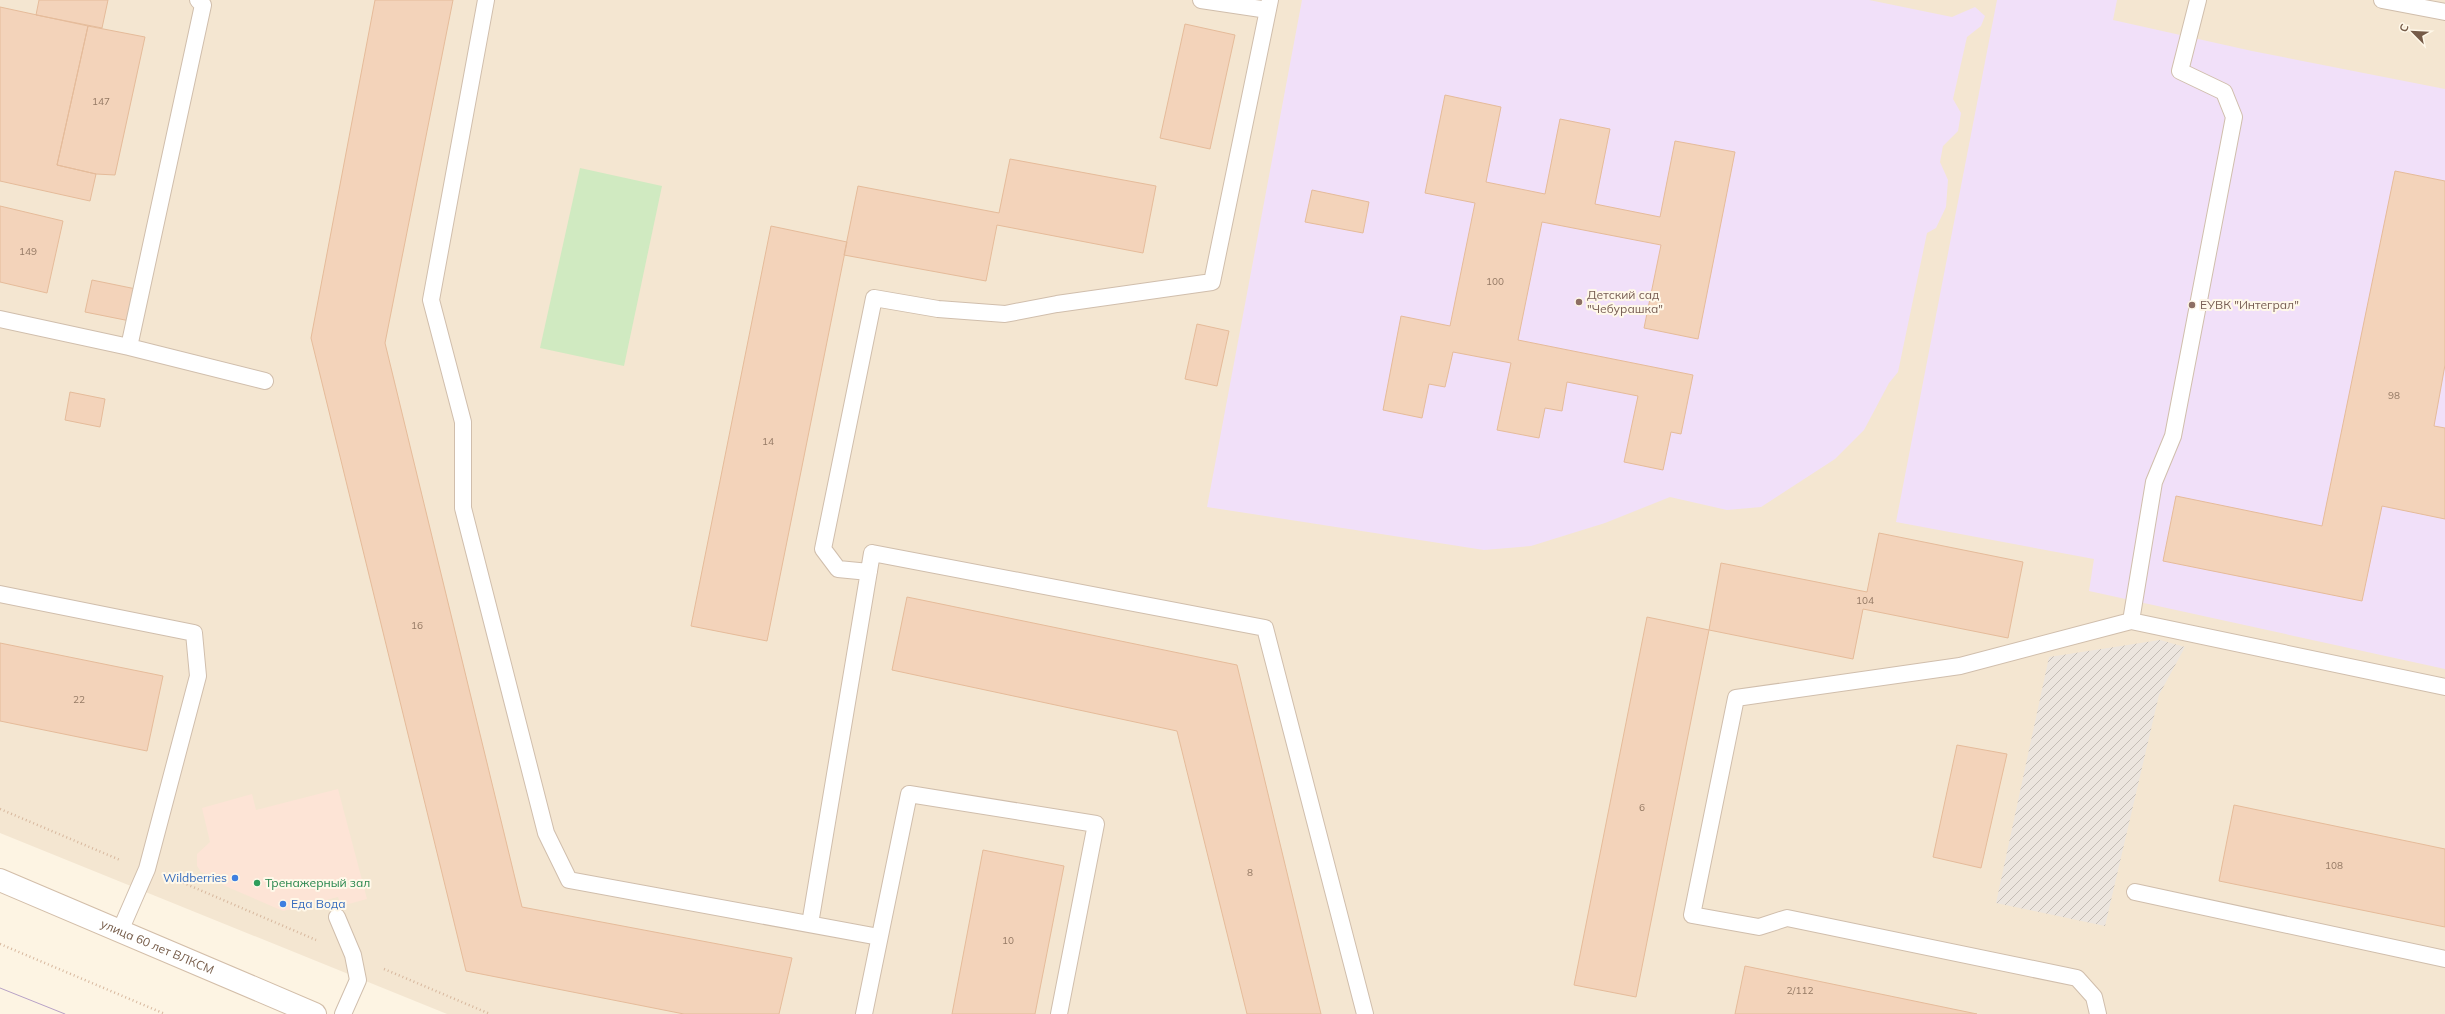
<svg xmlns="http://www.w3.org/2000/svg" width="2445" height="1014" font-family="Mulish,sans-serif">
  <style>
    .residential { fill: #f4e6d1 }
    .commercial { fill: #fde4d6 }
    .industrial { fill: url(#industrial-furrows) }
    .education { fill: #f1e0f9 }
    .pitch { fill: #d0eac1 }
    .building { fill: #f3d3ba; stroke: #e5bb9a }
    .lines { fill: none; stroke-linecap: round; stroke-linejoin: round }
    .lane-casing { stroke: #d0beac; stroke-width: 18 }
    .secondary-casing { stroke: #d3bea9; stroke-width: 24 }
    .path { stroke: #d7b79d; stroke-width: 2.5; stroke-dasharray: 1 3; stroke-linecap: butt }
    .lane { stroke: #fff; stroke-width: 16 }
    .secondary { stroke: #fff; stroke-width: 22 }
    .tram { stroke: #b7a1c6; stroke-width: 1 }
    .education-dot { fill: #8d6e63; stroke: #fff8e9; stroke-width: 1.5 }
    .shop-dot { fill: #3f7fe0; stroke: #fff8e9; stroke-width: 1.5 }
    .leisure-dot { fill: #2e9e5b; stroke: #fff8e9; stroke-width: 1.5 }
    .labels { text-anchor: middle; stroke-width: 4; stroke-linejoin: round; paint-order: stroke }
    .number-label { font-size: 10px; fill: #947964 }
    .education-label { font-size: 12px; fill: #785e54; stroke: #fff8e9; text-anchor: start }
    .shop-label { font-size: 12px; fill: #366cbe; stroke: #fff8e9; text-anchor: end }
    .leisure-label { font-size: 12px; fill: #27864d; stroke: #fff8e9; text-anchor: start }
    .street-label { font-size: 12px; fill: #755b48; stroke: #fff8e9 }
  </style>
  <defs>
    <pattern id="industrial-furrows" width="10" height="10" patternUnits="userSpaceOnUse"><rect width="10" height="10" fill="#ece5de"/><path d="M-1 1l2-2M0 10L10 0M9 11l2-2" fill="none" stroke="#c4bdb6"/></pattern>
  </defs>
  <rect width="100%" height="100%" fill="#fdf4e3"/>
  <!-- residential -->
  <path class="residential" d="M0 0H2445V1014H447L0 833Z"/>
  <!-- commercial -->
  <path class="commercial" d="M338 789 367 899 341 906 338 897 283 911 223 885 220 874 210 876 201 872 197 866V854L210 842 202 808 252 794 256 810Z"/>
  <!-- industrial -->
  <path class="industrial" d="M2160 640 2185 647 2159 695 2105 926 1996 903 2049 657Z"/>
  <!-- education -->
  <path class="education" d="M1302 0H1869L1952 17 1975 7 1985 16 1981 26 1967 37 1953 99 1961 113 1958 131 1943 146 1940 162 1948 180 1946 207 1936 228 1927 233 1898 372 1889 383 1864 430 1835 459 1761 507 1727 510 1670 497 1605 523 1531 546 1484 550 1207 507Z
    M1997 0H2117L2113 20 2252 51 2445 89V669L2089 591 2094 559 1896 522Z"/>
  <!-- pitch -->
  <path class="pitch" d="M580 168 662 186 624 366 540 348Z"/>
  <!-- building -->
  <path class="building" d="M39 0H108L102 28 36 15Z
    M375 0H453L385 343 522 907 792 958 779 1014H684L466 971 311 338Z
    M0 7 88 26 57 165 96 174 90 201 0 181Z
    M1185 24 1235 35 1210 149 1160 138Z
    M88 26 145 37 115 175 96 174 57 165Z
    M1445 95 1501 107 1486 182 1545 194 1560 119 1610 129 1595 204 1660 217 1675 141 1735 152 1698 339 1644 328 1661 245 1542 222 1518 340 1693 375 1681 434 1671 432 1663 470 1624 462 1638 396 1567 382 1562 411 1545 408 1539 438 1497 430 1511 363 1453 352 1445 387 1429 384 1422 418 1383 410 1401 316 1450 326 1475 203 1425 193Z
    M1010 159 1156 186 1143 253 997 225 986 281 844 255 858 186 999 213Z
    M2395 171 2445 181V365L2434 426 2445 428V519L2382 506 2362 601 2163 561 2176 496 2322 526Z
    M1312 190 1369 202 1363 233 1305 222Z
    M0 206 63 221 47 293 0 282Z
    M771 226 847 242 767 641 691 626Z
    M92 280 136 289 130 321 85 312Z
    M1197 324 1229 331 1217 386 1185 379Z
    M70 392 105 399 100 427 65 420Z
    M1879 533 2023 562 2008 638 1863 609 1853 659 1709 630 1721 563 1867 592Z
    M907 597 1237 665 1321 1014H1247L1177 731 892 670Z
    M1647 617 1709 630 1636 997 1574 985Z
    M0 643 163 676 147 751 0 721Z
    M1957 745 2007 754 1981 868 1933 857Z
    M2234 805 2445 849V927L2219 881Z
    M983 850 1064 866 1035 1014H952Z
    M1745 966 1977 1014H1735Z"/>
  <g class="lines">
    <defs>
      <path id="lane" d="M486 0 431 300 463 422V508L546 833 569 880 879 937
        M1201 0 1268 10
        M2382 0 2445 12
        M0 319 129 347 265 381
        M129 347 203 5 198 0
        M869 572 838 569 823 549 874 298 938 309 1005 314 1057 304 1212 282 1270 0
        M0 594 194 633 198 676 147 869 120 931
        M2131 621 2154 482 2173 436 2234 117 2224 92 2180 71 2198 0
        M2135 892 2445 959
        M337 917 353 955 358 980 343 1014
        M810 924 872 553 1265 628 1365 1014
        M864 1014 909 794 1096 824 1059 1014
        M2098 1014 2094 997 2077 978 1787 918 1759 927 1692 915 1736 698 1960 666 2131 621 2445 687"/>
      <g id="secondary">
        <path id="s1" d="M0 880 315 1014"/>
      </g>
    </defs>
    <!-- lane casing -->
    <use href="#lane" class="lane-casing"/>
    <!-- secondary casing -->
    <use href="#secondary" class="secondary-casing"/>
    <!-- path -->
    <path class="path" d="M0 809 120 860
      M172 878 316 940
      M0 944 165 1014
      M384 969 490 1014"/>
    <!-- lane -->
    <use href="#lane" class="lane"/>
    <!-- secondary -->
    <use href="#secondary" class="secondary"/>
    <!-- tram -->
    <path class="tram" d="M0 988 65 1014"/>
  </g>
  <!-- markers -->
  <g class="education-dot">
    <circle cx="1579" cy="302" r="4"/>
    <circle cx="2192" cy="305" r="4"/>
  </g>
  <g class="shop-dot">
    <circle cx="235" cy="878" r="4"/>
    <circle cx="283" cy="904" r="4"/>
  </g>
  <circle class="leisure-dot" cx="257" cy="883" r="4"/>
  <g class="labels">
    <!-- number labels -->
    <g class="number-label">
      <text x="101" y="105">147</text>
      <text x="28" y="255">149</text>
      <text x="1495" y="285">100</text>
      <text x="2394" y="399">98</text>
      <text x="768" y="445">14</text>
      <text x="1865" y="604">104</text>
      <text x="417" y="629">16</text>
      <text x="79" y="703">22</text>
      <text x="1642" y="811">6</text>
      <text x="2334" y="869">108</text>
      <text x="1250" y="876">8</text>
      <text x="1008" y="944">10</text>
      <text x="1800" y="994">2/112</text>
    </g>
    <!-- education labels -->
    <g class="education-label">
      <text x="1587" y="299">Детский сад<tspan x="1587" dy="14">"Чебурашка"</tspan></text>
      <text x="2200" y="309">ЕУВК "Интеграл"</text>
    </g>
    <!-- shop labels -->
    <g class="shop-label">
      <text x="227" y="882">Wildberries</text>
      <text x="291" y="908" text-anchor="start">Еда Вода</text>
    </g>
    <!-- leisure labels -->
    <g class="leisure-label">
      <text x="265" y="887">Тренажерный зал</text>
    </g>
    <!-- street labels -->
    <g class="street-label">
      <text dy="4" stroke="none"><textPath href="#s1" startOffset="171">улица 60 лет ВЛКСМ</textPath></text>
    </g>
  </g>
  <!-- north arrow -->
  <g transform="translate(2413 32) rotate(294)" stroke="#fff8e9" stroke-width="3" paint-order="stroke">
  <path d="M0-3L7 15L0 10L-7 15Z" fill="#755b48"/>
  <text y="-6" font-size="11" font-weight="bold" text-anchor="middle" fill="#755b48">С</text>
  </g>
</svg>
